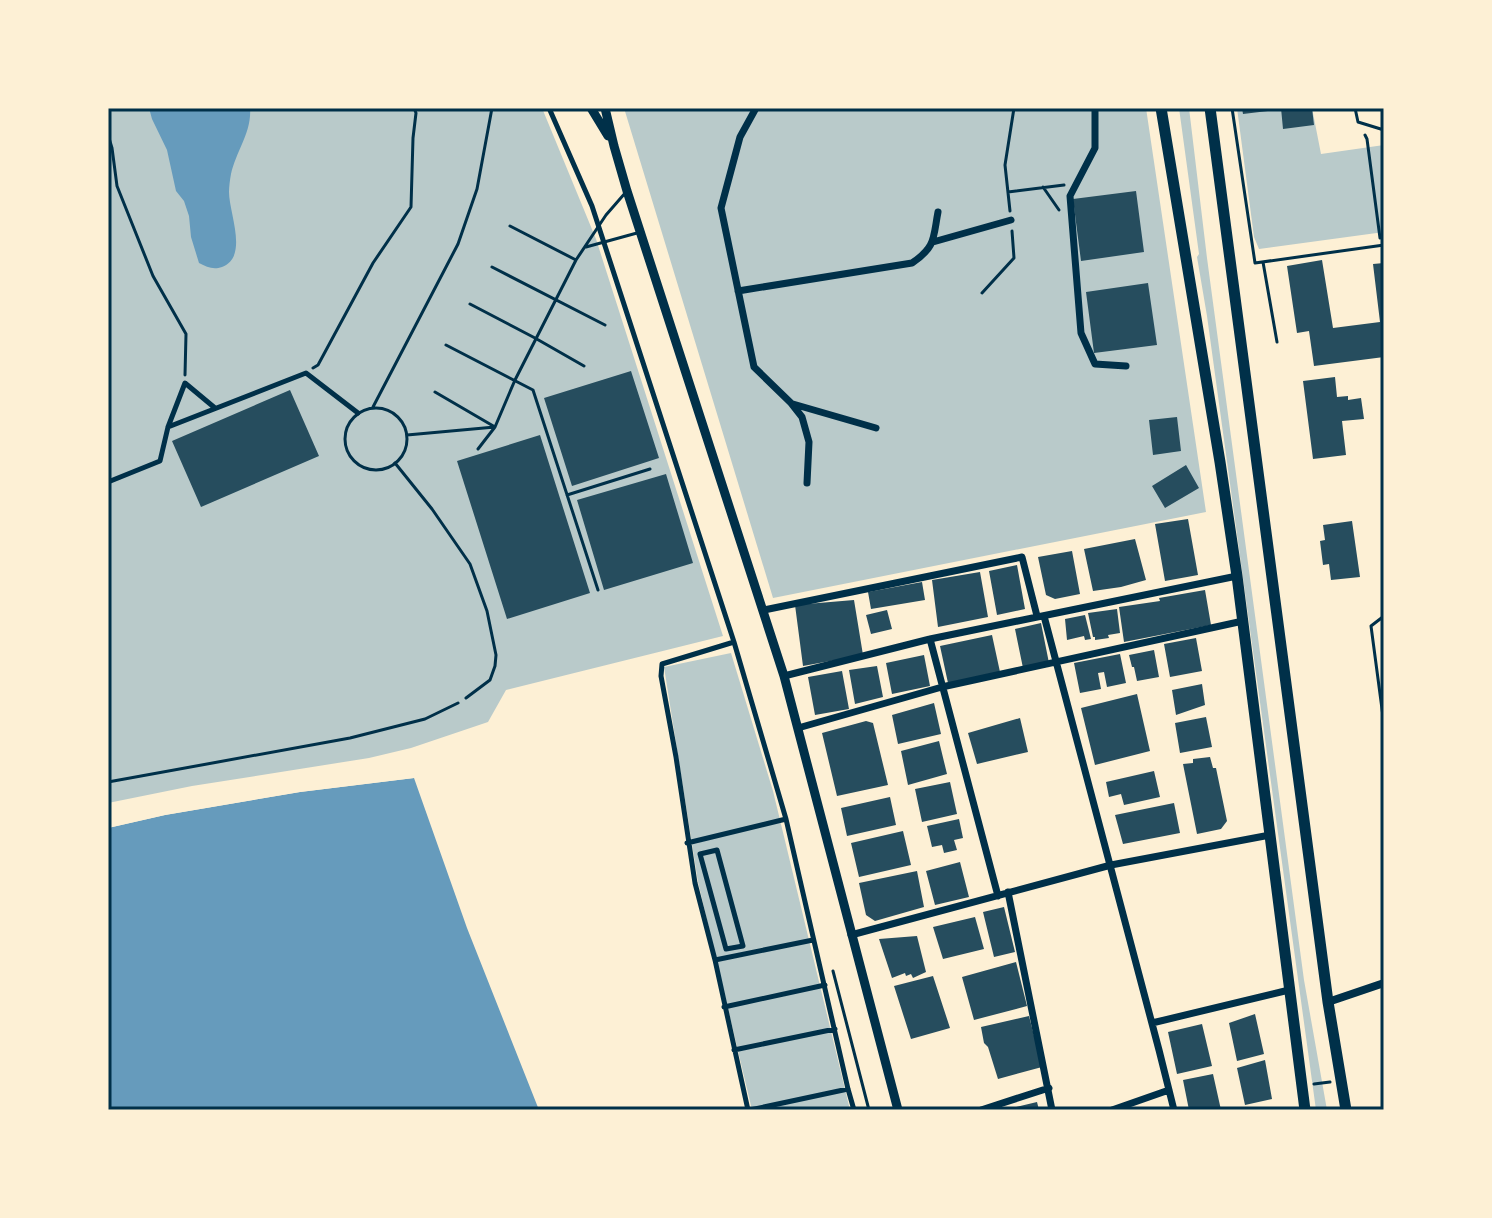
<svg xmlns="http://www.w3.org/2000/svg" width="1492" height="1218" font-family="'Archivo Narrow',sans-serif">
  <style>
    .green { fill: #b9caca }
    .water { fill: #669bbc }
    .pier { fill: #fdf0d5 }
    .building { fill: #264d5e }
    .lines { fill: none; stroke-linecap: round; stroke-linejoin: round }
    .path { stroke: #003049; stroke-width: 3 }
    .service { stroke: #003049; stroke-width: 3 }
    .pedestrian { stroke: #003049; stroke-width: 5 }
    .minor { stroke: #003049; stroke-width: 7 }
    .tertiary { stroke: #003049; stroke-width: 8 }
    .secondary { stroke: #003049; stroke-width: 9 }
    .trunk { stroke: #003049; stroke-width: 11 }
    .neatline { fill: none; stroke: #003049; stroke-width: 3 }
  </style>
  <rect width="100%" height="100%" fill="#fdf0d5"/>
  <!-- green -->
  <path class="green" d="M108 108H542L596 239 723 636 506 690 488 722 411 748 369 758 192 786 108 803Z
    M624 108H1146L1206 512 773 598Z
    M1179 108H1189L1207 258 1304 980 1327 1110H1316L1207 316 1197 257 1199 254Z
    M1237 108H1312L1321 154 1384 145V232L1259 249 1254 237Z
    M731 653 773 791 850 1110H752L698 882 664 667Z"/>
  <!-- water -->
  <path class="water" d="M149 108H250C252 132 236 151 231 174 230 179 229 187 229 192 229 213 249 257 222 267 213 270 207 267 199 263L191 237 189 216 184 201 176 191 167 150 152 119Z
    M414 778 467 928 539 1110H108V828L165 815 300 792Z"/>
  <!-- pier -->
  <path class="pier" d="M413 774 417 776 414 778 300 792 165 815 108 828V824L164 812 299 788Z"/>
  <!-- building -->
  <path class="building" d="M1242 108H1277V110L1243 114Z
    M1281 108H1312L1314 125 1283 129Z
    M1136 191 1144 252 1081 261 1073 199Z
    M1322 260 1333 328 1380 322 1373 264 1384 263V357L1314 366 1309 331 1297 333 1287 266Z
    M1148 283 1157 345 1094 353 1086 292Z
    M631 371 659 458 572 486 544 398Z
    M1335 377 1337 397 1348 396V400L1361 398 1364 419 1342 421 1346 455 1313 459 1303 381Z
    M290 390 319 456 201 507 172 441Z
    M1177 417 1181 451 1153 455 1149 420Z
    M540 435 590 593 507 619 457 461Z
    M1186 465 1199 488 1165 508 1152 486Z
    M666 474 693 563 604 590 577 500Z
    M1188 519 1198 575 1165 581 1155 524Z
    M1352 521 1360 577 1331 580 1329 564 1323 565 1320 541 1325 540 1323 525Z
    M1135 539 1146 580 1121 587 1093 591 1084 549Z
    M1072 551 1080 594 1055 599 1046 595 1038 557Z
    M1017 565 1025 609 997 615 989 571Z
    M980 572 988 617 938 627 932 580Z
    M922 582 925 600 871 609 868 592Z
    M1205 590 1211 625 1124 642 1119 607 1160 601 1159 598Z
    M854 600 863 655 803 666 795 605Z
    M1117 609 1120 633 1108 635 1109 638 1095 640V637H1093L1088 613Z
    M887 610 892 629 871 634 866 615Z
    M1085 615 1091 639 1085 640 1084 636 1067 640 1065 619Z
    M1041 623 1049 663 1023 668 1015 629Z
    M992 635 1000 672 948 683 940 646Z
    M1196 638 1202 671 1170 677 1164 644Z
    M1154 650 1159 677 1137 681 1134 667H1132L1129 655Z
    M1120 654 1126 683 1107 687 1104 672 1098 673 1101 689 1080 693 1074 663Z
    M924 655 930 686 892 694 886 663Z
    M877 666 883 697 855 704 849 670Z
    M842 671 849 709 815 715 808 677Z
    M1202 684 1205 705 1176 715 1172 690Z
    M1137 694 1150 751 1095 765 1081 708Z
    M934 703 941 734 898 744 892 715Z
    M1206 717 1212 747 1180 753 1175 723Z
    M1020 718 1028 752 977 764 968 733Z
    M866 721 873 723 888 785 837 796 822 733Z
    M939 741 947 774 908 785 901 751Z
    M1210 757 1213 768H1216L1227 821 1221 829 1197 834 1183 764 1193 763V759Z
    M1154 771 1160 797 1124 805 1121 794 1109 797 1106 782Z
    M950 782 957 814 922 822 915 789Z
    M890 797 896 825 847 836 841 808Z
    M1174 803 1180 833 1123 844 1115 815Z
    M959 819 963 838 954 840 957 850 944 853 942 845 932 847 927 826Z
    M903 831 911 865 859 877 851 843Z
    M960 862 969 897 935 905 926 871Z
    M917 871 924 907 875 921 866 915 859 883Z
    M1004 907 1015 952 994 957 983 912Z
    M975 917 984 949 943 959 933 927Z
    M917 936 926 972 913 978 911 974 906 976 905 973 892 978 879 939Z
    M1016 962 1027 1006 974 1020 962 977Z
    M933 976 950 1028 911 1039 894 986Z
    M1255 1014 1264 1054 1237 1061 1229 1023Z
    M1029 1016 1042 1067 998 1079 988 1047 984 1043 981 1027Z
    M1202 1024 1212 1066 1177 1074 1168 1032Z
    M1265 1060 1272 1099 1245 1105 1237 1068Z
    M1213 1074 1221 1110H1189L1183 1080Z
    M1037 1102 1039 1110H1008V1109Z"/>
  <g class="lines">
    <!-- path -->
    <path class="path" d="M108 135 112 148 117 186 153 276 186 334 185 375
      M1365 135 1367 139 1380 238
      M1043 187 1059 210
      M1008 192 1064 185
      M1010 211 1005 165 1014 108
      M982 293 1014 258 1012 231
      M313 368 318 365 373 263 411 207 413 138 416 113 414 108
      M395 463 432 509 470 564 487 611 496 655 495 666 490 680 466 698
      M833 971 869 1110
      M1314 1084 1330 1082"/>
    <!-- service -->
    <path class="service" d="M1232 108 1255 263 1384 245
      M1355 108 1358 122 1384 130
      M586 247 637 233
      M576 260 606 215 626 192
      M1263 262 1277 342
      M492 267 605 325
      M470 304 535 338 584 366
      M446 345 533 390 598 590
      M435 392 495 427 478 449
      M373 407 458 244 477 189 492 108
      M345 439a31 31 0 1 1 62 0a31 31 0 1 1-62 0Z
      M407 435 495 427 515 380 576 260 510 226
      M567 495 650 469
      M1384 616 1371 626 1384 724
      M108 782 350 738 425 719 458 703"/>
    <!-- pedestrian -->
    <path class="pedestrian" d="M549 108 592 206 734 642 786 819 848 1089 854 1110
      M168 427 185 383 215 408
      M108 482 160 461 168 427 306 373 358 413
      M734 642 662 664 661 676 676 757 695 883 715 960 748 1110
      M687 843 786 819
      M717 850 743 946 726 949 700 854Z
      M715 960 813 940
      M724 1007 825 985
      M734 1050 835 1029
      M750 1110 848 1089"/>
    <!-- minor -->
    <path class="minor" d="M756 108 740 137 721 208 754 367 791 403 802 417 809 442 807 483
      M1095 108V148L1070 196 1081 333 1095 364 1126 366
      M933 242 1011 220
      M738 291 912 263C936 247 933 238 938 212
      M793 404 876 428
      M764 610 1022 557 1037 616
      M1044 616 1159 1050 1174 1110
      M930 639 998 896
      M784 676 930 639 1237 576
      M798 728 942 687 1243 621
      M1008 892 1052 1110
      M851 935 1111 865 1270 835
      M1152 1023 1289 990
      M981 1110 1049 1088
      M1112 1110 1169 1090"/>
    <!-- tertiary -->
    <path class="tertiary" d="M1328 1002 1384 983"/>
    <!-- secondary -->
    <path class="secondary" d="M591 108 608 136
      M605 108 614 146 627 191 784 676 898 1110"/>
    <!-- trunk -->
    <path class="trunk" d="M1161 108 1220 462 1237 576 1305 1110
      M1210 108 1328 1002 1346 1110"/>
  </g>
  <!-- border -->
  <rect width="1492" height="1218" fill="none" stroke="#fdf0d5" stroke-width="220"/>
  <rect x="110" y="110" width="1272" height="998" class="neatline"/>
</svg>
